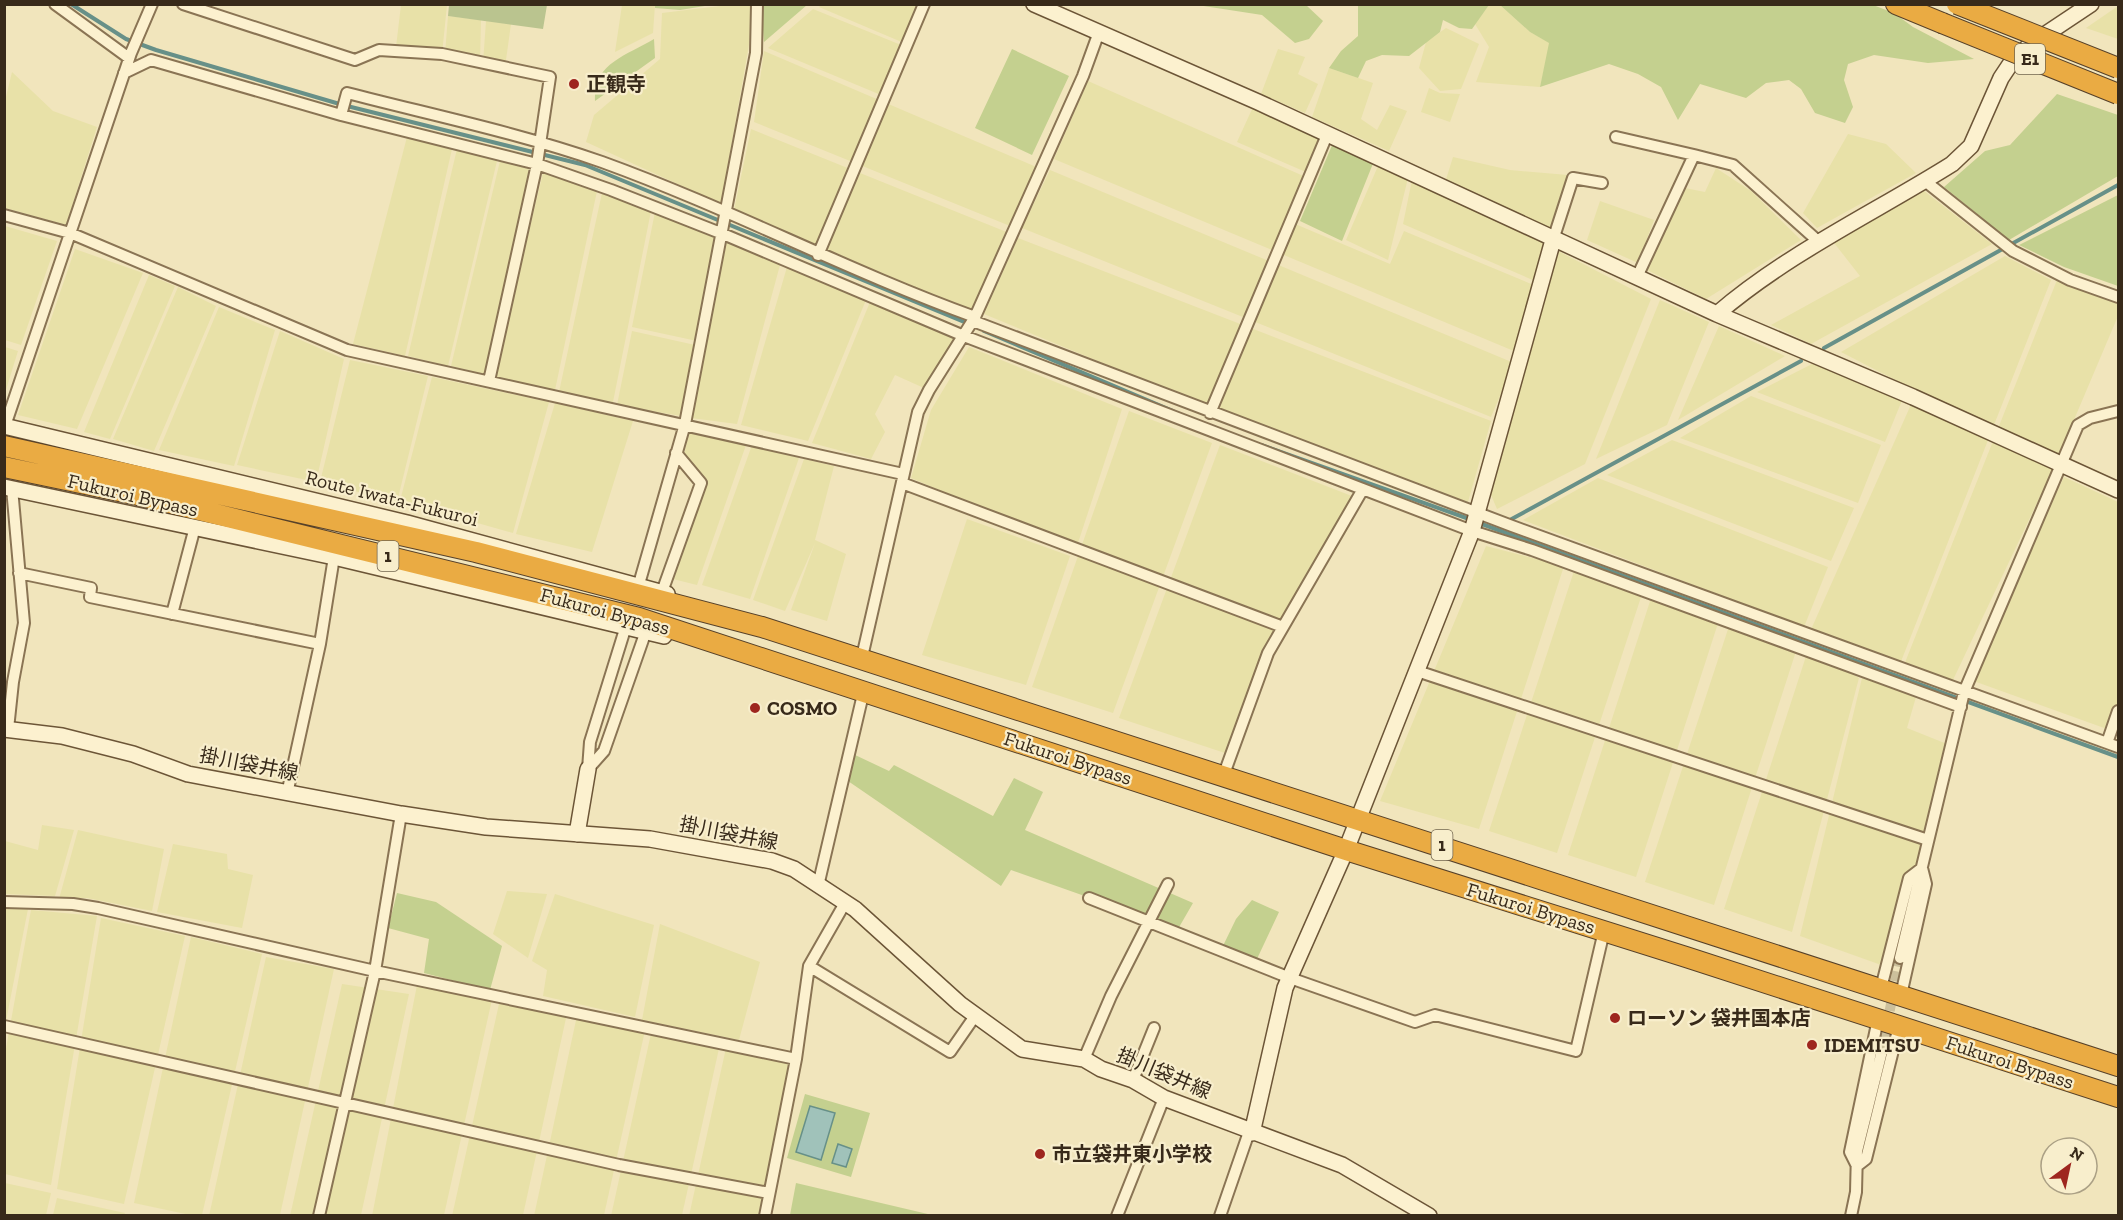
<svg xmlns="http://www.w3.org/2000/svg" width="2123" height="1220" font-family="'Zilla Slab','Noto Sans JP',serif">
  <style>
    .farmland { fill: #e8e1a8 }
    .green { fill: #c4d08f }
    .cemetery { fill: #bac48f }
    .water { fill: #a0c2ba; stroke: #679088; stroke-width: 1.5 }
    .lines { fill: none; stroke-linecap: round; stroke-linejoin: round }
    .stream { stroke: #679088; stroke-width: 4 }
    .street-tunnel { stroke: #ccc09c; stroke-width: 10; stroke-dasharray: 10 5; stroke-linecap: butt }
    .street-casing { stroke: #8a7454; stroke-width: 14 }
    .secondary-casing { stroke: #6c5537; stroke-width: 18 }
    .highway-casing { stroke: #574129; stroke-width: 22 }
    .street { stroke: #fcf1cf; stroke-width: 10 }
    .secondary { stroke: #fcf1cf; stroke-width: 15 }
    .highway { stroke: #eaab43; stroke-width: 20 }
    .highway-bridge-casing { stroke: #574129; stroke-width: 22; stroke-linecap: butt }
    .highway-bridge { stroke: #eaab43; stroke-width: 20 }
    .poi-dot { fill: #9e261f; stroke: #f8eecc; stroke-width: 2 }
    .labels { text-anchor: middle; stroke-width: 4.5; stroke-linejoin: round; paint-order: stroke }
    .shield { fill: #f8eecc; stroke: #72654f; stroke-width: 1.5 }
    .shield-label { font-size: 18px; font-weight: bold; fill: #382a1a }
    .poi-label { font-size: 20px; font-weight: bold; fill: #382a1a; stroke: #f8eecc; text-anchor: start }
    .street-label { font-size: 20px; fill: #382a1a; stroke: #f8eecc }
  </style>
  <rect width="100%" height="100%" fill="#f1e5bc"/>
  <!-- farmland -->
  <path class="farmland" d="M822 4 920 5 904 43 819 7Z
    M401 5H447L442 54 396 47Z
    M622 5H655L653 33 615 52Z
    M728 5H756L721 204 586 142 594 115 660 59 662 13Z
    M1489 5H1500L1530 32 1550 43 1540 87 1476 82 1489 47 1475 24Z
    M2118 6V39L2086 28Z
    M813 9 901 45 881 95 768 48Z
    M448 16 481 20 480 62 445 54Z
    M486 21 511 24 505 67 483 63Z
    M1446 28 1479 44 1461 89 1440 91 1419 68 1426 42Z
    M1278 49 1305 57 1298 74 1318 84 1305 113 1261 94Z
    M764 51 1041 169 1015 228 754 122Z
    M1329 68 1373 83 1361 119 1377 130 1390 105 1407 111 1389 151 1312 117Z
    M12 72 53 111 97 127 66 225 5 208 4 105Z
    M1088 81 1308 178 1288 221 1390 264 1404 231 1536 286 1521 354 1054 159Z
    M1429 88 1440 93 1460 94 1450 122 1421 112Z
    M1253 107 1326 137 1308 173 1237 142Z
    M751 129 1009 233 978 311 949 303 734 210Z
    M1848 134 1886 144 1916 173 1817 228 1803 213Z
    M407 137 452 149 405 356 353 344Z
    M457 149 497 161 448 366 408 356Z
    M1453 157 1510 170 1568 175 1535 281 1403 224 1413 175 1443 189Z
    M500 161 529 169 488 375 451 366Z
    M1378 166 1408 178 1388 260 1346 240Z
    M1716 168 1751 191 1801 240 1706 299 1647 270 1685 188 1705 192Z
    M1050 170 1514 363 1491 417 1022 228Z
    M543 173 597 191 555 390 494 377Z
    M1919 187 1992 244 1811 344 1771 325 1860 276 1831 239Z
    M602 193 651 211 613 402 559 392Z
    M1600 201 1654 220 1638 263 1587 240Z
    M655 212 719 237 697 341 632 327Z
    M5 226 57 241 21 345 5 340Z
    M1018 238 1491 421 1468 502 1236 418 984 314Z
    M727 241 780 265 737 424 691 418Z
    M75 249 143 273 77 429 18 415Z
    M1558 251 1651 299 1585 464 1497 509 1491 495Z
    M2005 256 2051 280 1900 664 1809 634 1917 391 1841 352Z
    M787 267 866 300 808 441 741 425Z
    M149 275 175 286 110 439 84 432Z
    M2057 280 2118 304V316L2054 467 1952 682 1904 665Z
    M178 287 216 306 154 451 113 439Z
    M1660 300 1709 322 1667 425 1596 459Z
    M870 302 955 337 924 388 895 375 875 414 885 432 871 459 812 443Z
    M219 307 275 330 234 466 159 450Z
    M1719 326 1785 356 1678 420Z
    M280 331 344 359 316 482 237 465Z
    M632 331 695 345 681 416 617 405Z
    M5 347 18 351 5 393 4 347Z
    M969 347 1122 409 1076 549 911 478 931 410Z
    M350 360 428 376 397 502 320 482Z
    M1816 362 1905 393 1885 442 1757 392Z
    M432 377 549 402 513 533 400 501Z
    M1751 396 1881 445 1858 503 1680 438Z
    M555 403 633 421 592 552 516 534Z
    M1129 411 1212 443 1113 713 1032 687Z
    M690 431 746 445 697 585 673 579 708 482 684 454Z
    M1672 440 1854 508 1831 561 1607 475Z
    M752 445 799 458 750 599 702 585Z
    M1220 445 1357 498 1268 653 1231 755 1119 718Z
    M804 459 834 466 815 540 846 554 827 621 791 610 815 543 785 611 753 600Z
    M2064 477 2118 502V733L1968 679Z
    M1598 478 1828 567 1804 627 1523 520Z
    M967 519 1070 556 1026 685 922 655Z
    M1486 546 1564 566 1479 829 1380 801Z
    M1575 568 1643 591 1557 853 1489 831Z
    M1653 592 1721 614 1636 877 1568 855Z
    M1731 620 1799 642 1714 905 1645 882Z
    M1809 647 1859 678 1792 932 1724 909Z
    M1862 678 1916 697 1907 728 1947 744 1927 836 1884 966 1800 936Z
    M42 825 74 830 55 896 5 894V841L38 850Z
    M78 830 164 849 152 911 87 898 59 899Z
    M173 844 227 854 228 869 253 875 242 928 157 912Z
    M507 891 547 894 528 958 493 934Z
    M555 894 654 925 635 1017 543 996 547 970 532 961Z
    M5 909H28L5 1026Z
    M31 910 97 916 51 1185 5 1174V1054Z
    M101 918 185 936 124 1204 57 1189Z
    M660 924 760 962 739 1040 642 1020Z
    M191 937 262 954 202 1215H190L134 1203Z
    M266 957 334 969 280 1215 209 1216Z
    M418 980 493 995 444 1215 372 1216Z
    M342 984 409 994 361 1215 290 1216Z
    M501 995 568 1009 523 1215 452 1216Z
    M578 1011 646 1026 604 1215 534 1216Z
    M652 1029 720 1044 682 1215 611 1216Z
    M726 1048 793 1063 760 1215 689 1216Z
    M5 1183 51 1193 46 1215H5Z
    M57 1198 125 1213 124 1215H53Z"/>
  <!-- green -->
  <path class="green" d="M761 4 807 5 764 42Z
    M655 5V4L711 5 680 10 655 8Z
    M1197 5H1306L1323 21 1309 39 1295 43 1262 15Z
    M1358 5V4L1489 5 1472 29 1459 28 1443 20 1440 32 1409 56 1382 55 1366 61 1358 78 1329 68 1341 51 1358 36Z
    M1500 5H1873L1894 13 1913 27 1974 59 1928 63 1874 55 1848 64 1844 80 1853 107 1845 123 1815 113 1801 89 1789 80 1766 83 1746 98 1700 84 1678 120 1661 87 1638 74 1609 64 1540 87 1549 43 1530 32Z
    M654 39 655 58 595 101C593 63 626 56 654 39Z
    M1012 49 1069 76 1032 155 975 128Z
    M2057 94 2118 115V176L2009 240 1944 187 1985 151 2010 145Z
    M1333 143 1374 161 1342 241 1300 221Z
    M2118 195V286L2064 267 2019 245Z
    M853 754 889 771 894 765 993 816 1014 778 1043 792 1025 830 1193 903 1178 929 1011 870 1001 886 848 781Z
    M397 893 436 902 502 946 490 990 424 973 429 939 388 928Z
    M1252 900 1279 912 1256 961 1221 950 1236 919Z
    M805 1094 870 1113 851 1177 787 1158Z
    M796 1183 932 1215H790Z"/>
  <!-- cemetery -->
  <path class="cemetery" d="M449 5V4L547 5 543 29 448 16Z"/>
  <!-- water -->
  <path class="water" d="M810 1106 835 1113 821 1160 796 1152Z
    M838 1144 852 1149 846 1167 832 1163Z"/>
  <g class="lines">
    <!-- stream -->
    <path class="stream" d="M71 4 126 39 156 50 343 105 585 165 969 324
      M984 331 1173 411
      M1824 348 2118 185
      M1261 445 1472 520
      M1508 521 1801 361
      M1479 523 2118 757"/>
    <!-- street-tunnel -->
    <path class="street-tunnel" d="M1881 1055 1900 958"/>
    <defs>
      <path id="street" d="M55 4 129 58
        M183 4 355 60 379 50 442 54 550 77 537 164 489 381
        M124 73 151 60 341 115 537 164 611 190 723 234 964 336 1472 531 1532 550 1961 707
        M341 115 347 93C432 115 519 133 602 162 729 208 848 271 975 317
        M1616 137 1694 155
        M1925 181 2013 251 2070 280 2118 297
        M4 215 70 233 347 350 903 474
        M1553 240 1573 178 1602 183
        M818 255 924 4
        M1637 277 1694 155 1733 165 1819 242
        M973 321 1512 526 2118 747
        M1210 413 1327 135
        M5 426 131 53 152 4
        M902 483 1283 627
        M19 573 91 588 90 597 320 644
        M639 584 685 424 756 53 757 4
        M662 592 701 483 676 453
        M172 614 195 527
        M862 657 918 412 929 390 975 317 1083 76 1099 32
        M1417 671 1928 840
        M8 729 13 682 24 623 12 488
        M2107 743 2118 711
        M588 769 604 751 646 631
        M588 769 590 742 626 626
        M1224 774 1268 653 1363 489
        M287 794 320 644 334 557
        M818 886 864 690
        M1089 898 1290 978 1415 1022 1435 1015 1576 1051 1604 931
        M4 902 73 904 98 908 375 971 796 1059
        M1900 958 1964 692 2078 425 2090 418 2118 411
        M809 966 950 1052 975 1016
        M1881 988 1909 878 1922 868 1926 884 1901 995
        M1878 1019 1850 1152 1857 1166 1866 1159 1899 1026
        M4 1026 619 1165 769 1193
        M1084 1059 1111 996 1168 884
        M1133 1080 1154 1028
        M319 1216 375 971 401 814
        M765 1216 796 1059 809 966 845 903
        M1117 1216 1164 1098
        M1220 1216 1249 1132
        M1851 1216 1856 1192 1857 1151 1881 1055"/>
      <path id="secondary" d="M1034 4 1258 102 1717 314 1913 397 2118 490
        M1717 314C1788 253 1874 213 1952 164L1971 146 2001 78 2011 63 2031 44 2091 4
        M4 426 407 523 667 594
        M4 487 334 557 664 636
        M4 729 62 736 133 754 188 774 401 814 486 827 650 839 772 861 794 869 855 909 960 1004 1022 1049 1084 1059 1101 1069 1133 1080 1164 1098 1342 1165 1429 1216
        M577 834 588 769
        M1252 1133 1285 988 1346 850 1472 531 1553 240"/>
      <path id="highway" d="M1896 4 1942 23
        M4 446 476 552 762 627 2118 1066
        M4 467 138 495 639 618 1346 850 1686 957 2118 1097"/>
    </defs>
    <!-- street casing -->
    <use href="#street" class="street-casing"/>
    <!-- secondary casing -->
    <use href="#secondary" class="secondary-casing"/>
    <!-- highway casing -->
    <use href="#highway" class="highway-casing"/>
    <!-- street -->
    <use href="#street" class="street"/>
    <!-- secondary -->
    <use href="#secondary" class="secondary"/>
    <!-- highway -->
    <use href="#highway" class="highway"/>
    <defs>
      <path id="highway-bridge" d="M1957 4 2118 68
        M1942 23 2118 94"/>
    </defs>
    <!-- highway-bridge casing -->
    <use href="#highway-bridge" class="highway-bridge-casing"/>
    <!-- highway-bridge -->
    <use href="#highway-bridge" class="highway-bridge"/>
  </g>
  <!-- markers -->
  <g class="poi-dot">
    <circle cx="574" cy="84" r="6"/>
    <circle cx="755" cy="708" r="6"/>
    <circle cx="1615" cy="1018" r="6"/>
    <circle cx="1812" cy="1045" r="6"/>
    <circle cx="1040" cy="1154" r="6"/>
  </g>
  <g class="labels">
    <!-- shield labels -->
    <g class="shield">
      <rect x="2015" y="44" width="30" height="30" rx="4.5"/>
      <rect x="377.5" y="541" width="21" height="30" rx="4.5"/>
      <rect x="1431.5" y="830" width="21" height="30" rx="4.5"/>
    </g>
    <g class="shield-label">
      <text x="2030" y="65">E1</text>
      <text x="388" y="562">1</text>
      <text x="1442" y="851">1</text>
    </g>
    <!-- poi labels -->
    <g class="poi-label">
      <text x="586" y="91">正観寺</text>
      <text x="767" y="715">COSMO</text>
      <text x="1627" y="1025">ローソン 袋井国本店</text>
      <text x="1824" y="1052">IDEMITSU</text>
      <text x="1052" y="1161">市立袋井東小学校</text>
    </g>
    <!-- street labels -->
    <g class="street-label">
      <text transform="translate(133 495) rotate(13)" y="7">Fukuroi Bypass</text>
      <text transform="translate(392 498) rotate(14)" y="7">Route Iwata-Fukuroi</text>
      <text transform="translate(605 611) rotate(15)" y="7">Fukuroi Bypass</text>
      <text transform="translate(1068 758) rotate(18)" y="7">Fukuroi Bypass</text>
      <text transform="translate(249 764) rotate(11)" y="7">掛川袋井線</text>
      <text transform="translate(729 833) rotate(11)" y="7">掛川袋井線</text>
      <text transform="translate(1531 908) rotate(17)" y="7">Fukuroi Bypass</text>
      <text transform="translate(2010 1062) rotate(18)" y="7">Fukuroi Bypass</text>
      <text transform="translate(1164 1073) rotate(23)" y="7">掛川袋井線</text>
    </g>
  </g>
  <!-- border -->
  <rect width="2123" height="1220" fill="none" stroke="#382a1a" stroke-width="12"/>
  <!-- north arrow -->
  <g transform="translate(2069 1166) rotate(33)"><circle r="28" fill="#f8eecc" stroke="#aba085" stroke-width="1.5"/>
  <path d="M0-4.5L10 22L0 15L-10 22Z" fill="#9e261f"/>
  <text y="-9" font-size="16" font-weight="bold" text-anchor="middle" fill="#382a1a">N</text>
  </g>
</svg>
